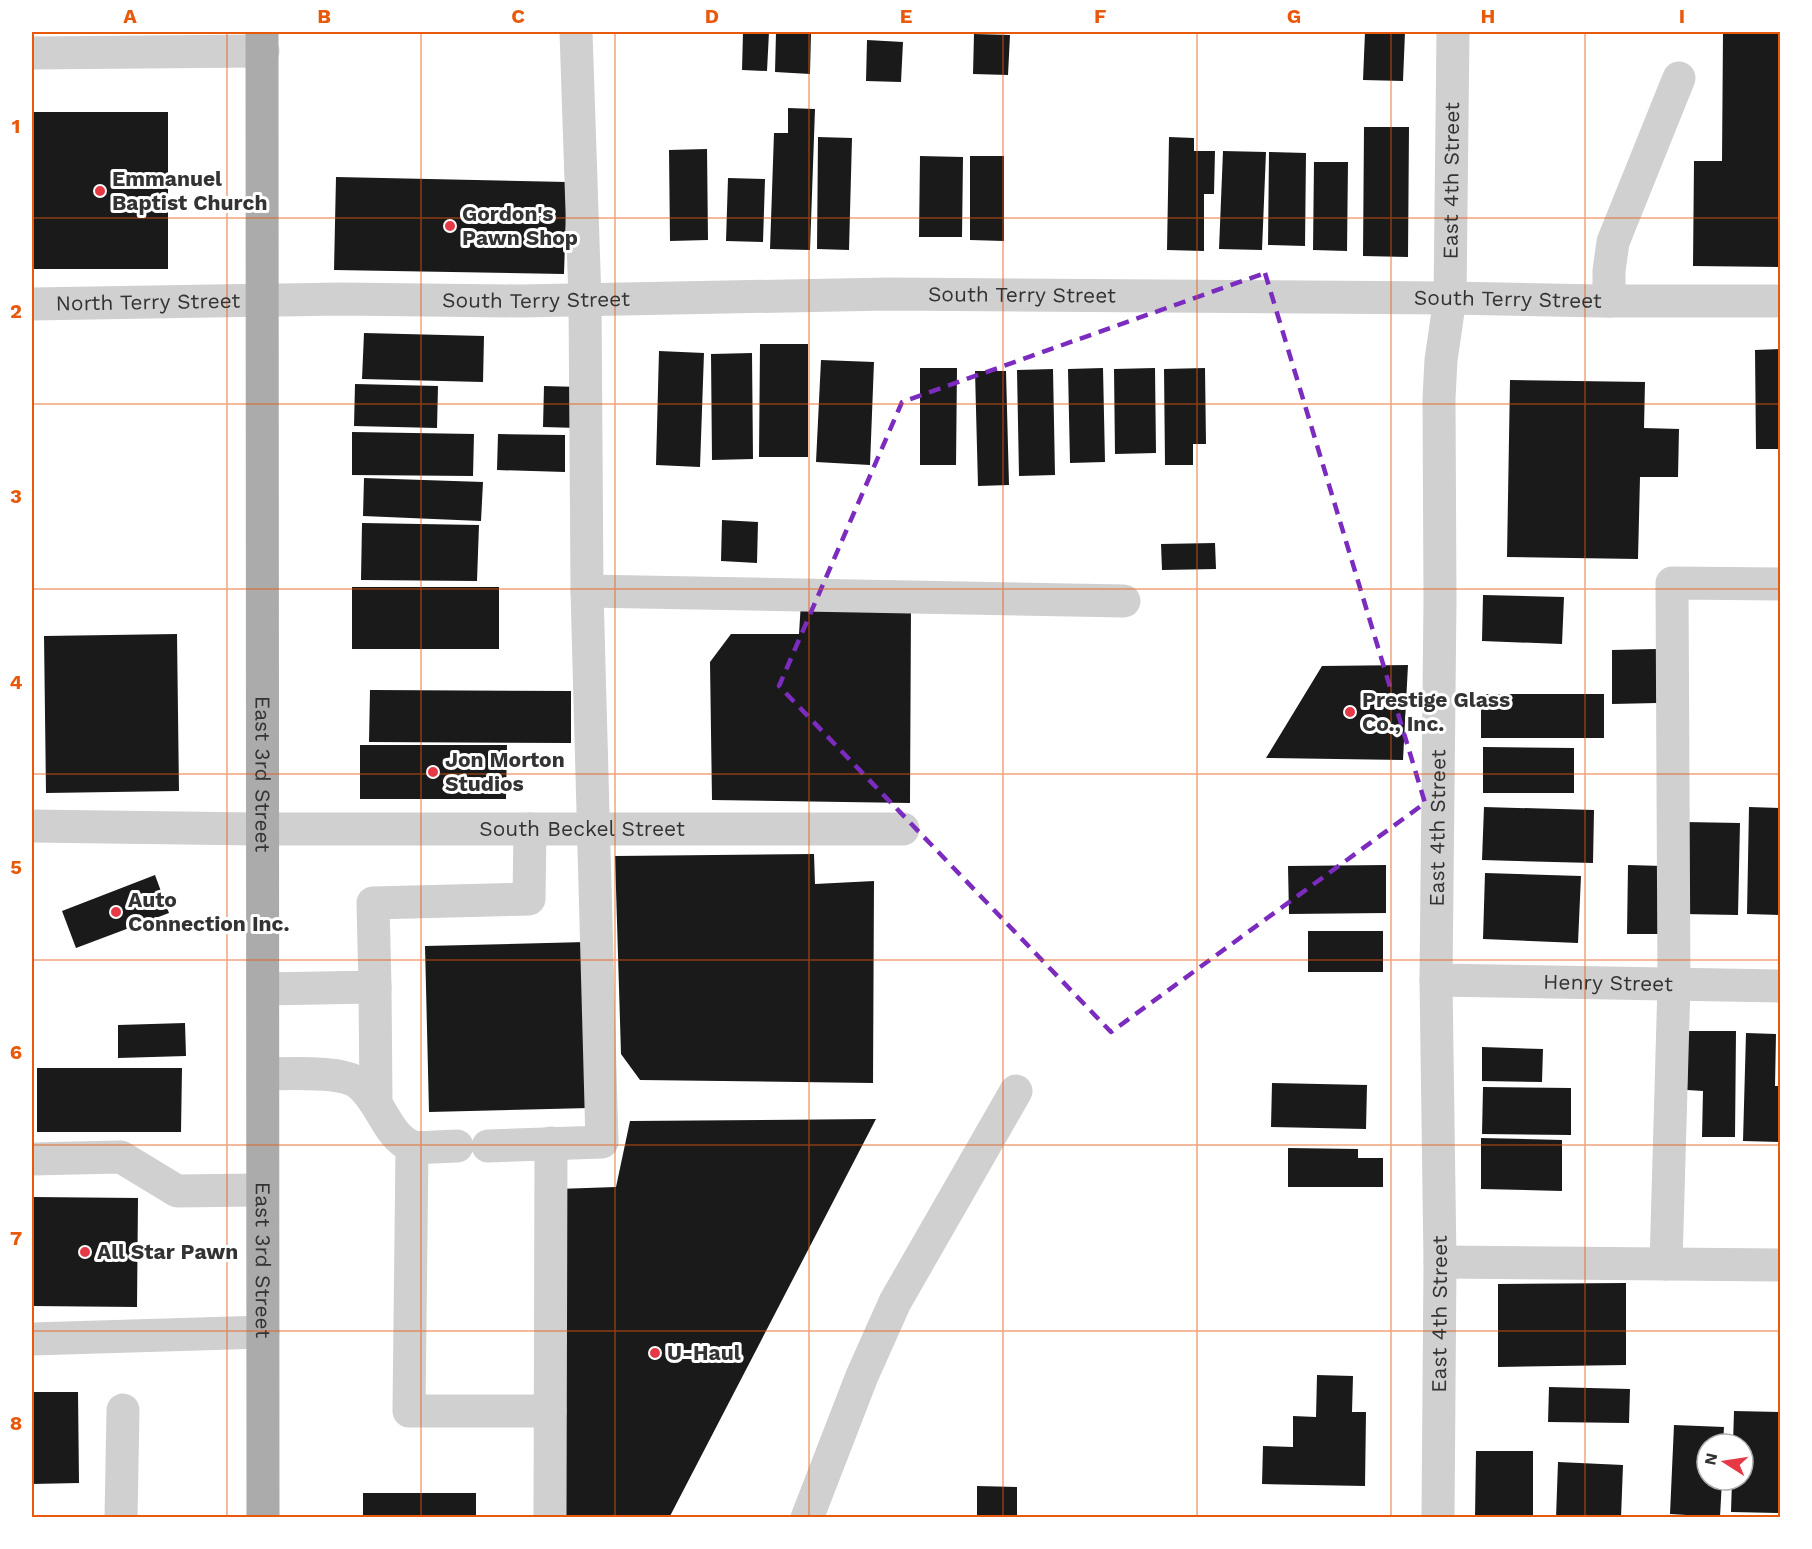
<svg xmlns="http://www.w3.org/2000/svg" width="1812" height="1549" font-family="'Work Sans',sans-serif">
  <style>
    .building { fill: #1a1a1a }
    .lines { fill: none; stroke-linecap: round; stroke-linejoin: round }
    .minor { stroke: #d0d0d0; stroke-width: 33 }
    .major { stroke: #ababab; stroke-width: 33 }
    .marked { fill: none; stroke: #7b2cbf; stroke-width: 4.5; stroke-dasharray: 12 8; stroke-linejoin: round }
    .grid { fill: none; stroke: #e8590c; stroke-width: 1.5; stroke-opacity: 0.55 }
    .poi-dot { fill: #e63946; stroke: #fff; stroke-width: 2 }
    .labels { text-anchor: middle; stroke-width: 6; stroke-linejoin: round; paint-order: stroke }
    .poi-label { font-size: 21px; font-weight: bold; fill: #333; stroke: #fff; text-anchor: start }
    .street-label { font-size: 21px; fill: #333; stroke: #fff }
    .neatline { fill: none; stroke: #e8590c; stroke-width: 2 }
    .grid-label { font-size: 20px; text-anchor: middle; font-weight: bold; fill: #e8590c }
  </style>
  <rect width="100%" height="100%" fill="#fff"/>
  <!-- building -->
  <path class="building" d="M743 32H769L767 71 742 70Z
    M776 32 811 33 810 74 775 72Z
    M1365 32H1405L1403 81 1363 80Z
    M1723 32H1780V267L1693 266 1694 161H1722Z
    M974 34 1010 35 1008 75 973 74Z
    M867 40 903 42 901 82 866 81Z
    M788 108 815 109 810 250 770 249 774 133H788Z
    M32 112H168V269H32Z
    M1364 127H1409L1408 257 1363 256Z
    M818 137 852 138 849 250 817 249Z
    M1169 137 1194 138V151H1215L1214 194H1204V251L1167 250Z
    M707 149 708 240 670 241 669 150Z
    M1223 151 1266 152 1262 250 1219 249Z
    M1269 152 1306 153 1305 246 1268 245Z
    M920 156 963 157 962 237H919Z
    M970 156H1004V241L970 240Z
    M1314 162H1348L1347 251 1313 250Z
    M336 177 567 182 564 274 334 270Z
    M728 178 765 179 763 242 726 241Z
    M364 333 484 336 483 382 362 379Z
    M760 344H808V457H759Z
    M1780 349V449H1756L1755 350Z
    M659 351 704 353 700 467 656 465Z
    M752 353 753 459 712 460 711 354Z
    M821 360 874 362 870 465 816 462Z
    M920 368H957L956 465H920Z
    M1103 368 1105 462 1070 463 1068 369Z
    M1155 368 1156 453 1115 454 1114 369Z
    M1205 368 1206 444H1193V465H1165L1164 369Z
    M1053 369 1055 475 1019 476 1017 370Z
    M975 371H1006L1009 485 978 486Z
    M1510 380 1645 382 1644 428 1679 429 1678 477H1640L1638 559 1507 557Z
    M355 384 438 386 437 428 354 426Z
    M544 386 580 387 578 428 543 427Z
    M352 432 474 434 473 476 352 475Z
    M498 434 565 435V472L497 470Z
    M364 478 483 482 481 521 363 516Z
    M722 520 758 522 757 563 721 561Z
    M362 523 479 525 477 581 361 580Z
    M1215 543 1216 569 1162 570 1161 544Z
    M352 587H499V649H352Z
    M1483 595 1564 597 1562 644 1482 641Z
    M801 602 911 606 910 803 712 800 710 662 731 634H799Z
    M177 634 179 791 46 793 44 636Z
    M1656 649 1657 703 1612 704V650Z
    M1408 665 1403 760 1266 758 1322 666Z
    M370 690 571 691V743L369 742Z
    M1481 694H1604V738H1481Z
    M360 745H507L506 799H360Z
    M1483 747 1574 748V793H1483Z
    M1484 807 1594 810 1593 863 1482 860Z
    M1749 807 1780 808V915L1747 914Z
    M1685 822 1740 823 1738 915 1683 914Z
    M814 854 815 884 874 881 873 1083 640 1080 621 1054 615 856Z
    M1386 865V913L1289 914 1288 866Z
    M1628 865 1663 866 1662 934H1627Z
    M1485 873 1581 876 1578 943 1483 939Z
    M155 875 169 913 76 948 62 911Z
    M1308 931H1383V972H1308Z
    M586 942 590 1108 429 1112 425 946Z
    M185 1023 186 1056 118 1058V1025Z
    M1688 1031H1736L1735 1137H1702L1703 1091 1687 1090Z
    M1746 1033 1776 1034 1775 1086H1780V1142L1743 1141Z
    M1482 1047 1543 1049 1542 1082 1482 1081Z
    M37 1068H182L181 1132H37Z
    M1272 1083 1367 1085 1366 1129 1271 1127Z
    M1483 1087 1571 1088V1135L1482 1134Z
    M876 1119 669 1518H553L557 1189 616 1187 630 1121Z
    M1481 1138 1562 1140V1191L1481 1189Z
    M1288 1148 1358 1149V1158H1383V1187H1288Z
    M33 1197 138 1198 137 1307 32 1306Z
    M1626 1283V1365L1498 1367V1284Z
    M1317 1375 1353 1376 1352 1412H1366L1365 1486 1262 1484 1263 1446 1293 1447V1416L1316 1417Z
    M1549 1387 1630 1389 1629 1423 1548 1422Z
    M32 1392H78L79 1483 32 1484Z
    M1734 1411 1780 1412 1778 1513 1731 1512 1732 1480H1743V1444H1733Z
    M1674 1425 1724 1427 1723 1444H1707V1480H1722L1720 1517 1670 1514Z
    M1476 1451H1533V1518H1475Z
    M1558 1462 1623 1465 1621 1518H1556Z
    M977 1486 1017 1487V1518H977Z
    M363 1493H476V1518H363Z"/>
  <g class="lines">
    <!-- minor -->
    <g class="minor">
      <path d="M32 53 263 51"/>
      <path d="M1609 301V271L1613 242 1679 78"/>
      <path id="s1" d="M32 304 340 299 520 301 889 294 1450 298 1600 301H1780"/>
      <path d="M587 591 1124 601"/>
      <path id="s2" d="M32 826 263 829H903"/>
      <path id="s3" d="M1436 980 1780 986"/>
      <path d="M375 987 376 1101"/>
      <path d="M263 989 375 987 373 903 529 899 530 829"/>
      <path d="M263 1074C286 1074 341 1070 358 1083 381 1100 386 1135 411 1146 418 1149 448 1146 457 1146"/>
      <path d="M488 1146 602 1142 587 591 585 300 576 32"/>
      <path d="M412 1147 409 1411H550"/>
      <path d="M32 1159 121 1157 177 1191 262 1190"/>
      <path d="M1440 1262 1780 1265"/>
      <path d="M1666 1264 1674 984 1672 583 1780 584"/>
      <path d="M32 1339 263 1332"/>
      <path d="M121 1518 123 1410"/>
      <path d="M550 1518 551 1143"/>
      <path d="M807 1518 862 1376 895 1302 1016 1091"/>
      <path id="s4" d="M1438 1518 1440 1262 1436 980 1440 600 1439 398 1441 360 1450 298 1453 32"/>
    </g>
    <!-- major -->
    <path class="major" id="s5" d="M262 32 263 1518"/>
  </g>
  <!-- marked area -->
  <path class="marked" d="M1265 273 1425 803 1111 1032 779 686 902 402Z"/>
  <!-- grid -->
  <path class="grid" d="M227 32V1518M421 32V1518M615 32V1518M809 32V1518M1003 32V1518M1197 32V1518M1391 32V1518M1585 32V1518M32 218H1780M32 404H1780M32 589H1780M32 774H1780M32 960H1780M32 1145H1780M32 1331H1780"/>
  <!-- markers -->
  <g class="poi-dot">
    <circle cx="100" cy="191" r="6"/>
    <circle cx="450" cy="226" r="6"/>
    <circle cx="1350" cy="712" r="6"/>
    <circle cx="433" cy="772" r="6"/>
    <circle cx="116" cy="912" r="6"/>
    <circle cx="85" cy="1252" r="6"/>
    <circle cx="655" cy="1353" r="6"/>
  </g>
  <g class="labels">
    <!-- poi labels -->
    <g class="poi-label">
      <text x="112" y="186">Emmanuel<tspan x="112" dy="24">Baptist Church</tspan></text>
      <text x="462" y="221">Gordon's<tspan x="462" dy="24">Pawn Shop</tspan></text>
      <text x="1362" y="707">Prestige Glass<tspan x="1362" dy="24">Co., Inc.</tspan></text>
      <text x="445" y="767">Jon Morton<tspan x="445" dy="24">Studios</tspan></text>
      <text x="128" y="907">Auto<tspan x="128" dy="24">Connection Inc.</tspan></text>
      <text x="97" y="1259">All Star Pawn</text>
      <text x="667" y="1360">U-Haul</text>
    </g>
    <!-- street labels -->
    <g class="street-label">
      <text dy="7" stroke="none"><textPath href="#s4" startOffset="1338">East 4th Street</textPath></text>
      <text dy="7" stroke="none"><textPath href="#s1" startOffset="990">South Terry Street</textPath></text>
      <text dy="7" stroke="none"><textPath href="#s1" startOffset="504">South Terry Street</textPath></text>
      <text dy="7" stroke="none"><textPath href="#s1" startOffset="1476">South Terry Street</textPath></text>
      <text dy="7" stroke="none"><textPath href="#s1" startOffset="116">North Terry Street</textPath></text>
      <text dy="7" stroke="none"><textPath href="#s5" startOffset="742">East 3rd Street</textPath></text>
      <text dy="7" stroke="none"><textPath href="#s4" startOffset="690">East 4th Street</textPath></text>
      <text dy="7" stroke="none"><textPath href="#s2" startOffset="550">South Beckel Street</textPath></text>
      <text dy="7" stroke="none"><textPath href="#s3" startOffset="172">Henry Street</textPath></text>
      <text dy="7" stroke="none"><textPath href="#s5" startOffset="1228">East 3rd Street</textPath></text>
      <text dy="7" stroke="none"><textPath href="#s4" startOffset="204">East 4th Street</textPath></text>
    </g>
  </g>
  <!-- border -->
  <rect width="1812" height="1549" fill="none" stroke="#ffffff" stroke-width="66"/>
  <!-- north arrow -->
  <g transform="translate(1725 1462) rotate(282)"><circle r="28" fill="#ffffff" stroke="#adadad" stroke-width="1.5"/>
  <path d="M0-4.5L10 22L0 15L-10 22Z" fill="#e63946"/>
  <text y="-9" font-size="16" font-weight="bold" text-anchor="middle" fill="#333333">N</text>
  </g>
  <rect x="33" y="33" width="1746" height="1483" class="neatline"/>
  <g class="grid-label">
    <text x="130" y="23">A</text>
    <text x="324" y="23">B</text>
    <text x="518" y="23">C</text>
    <text x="712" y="23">D</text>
    <text x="906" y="23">E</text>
    <text x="1100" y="23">F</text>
    <text x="1294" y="23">G</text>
    <text x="1488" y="23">H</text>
    <text x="1682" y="23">I</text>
    <text x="16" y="133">1</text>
    <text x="16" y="318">2</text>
    <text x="16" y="503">3</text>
    <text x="16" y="689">4</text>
    <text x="16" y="874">5</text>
    <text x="16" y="1059">6</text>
    <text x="16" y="1245">7</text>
    <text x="16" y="1430">8</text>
  </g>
</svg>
